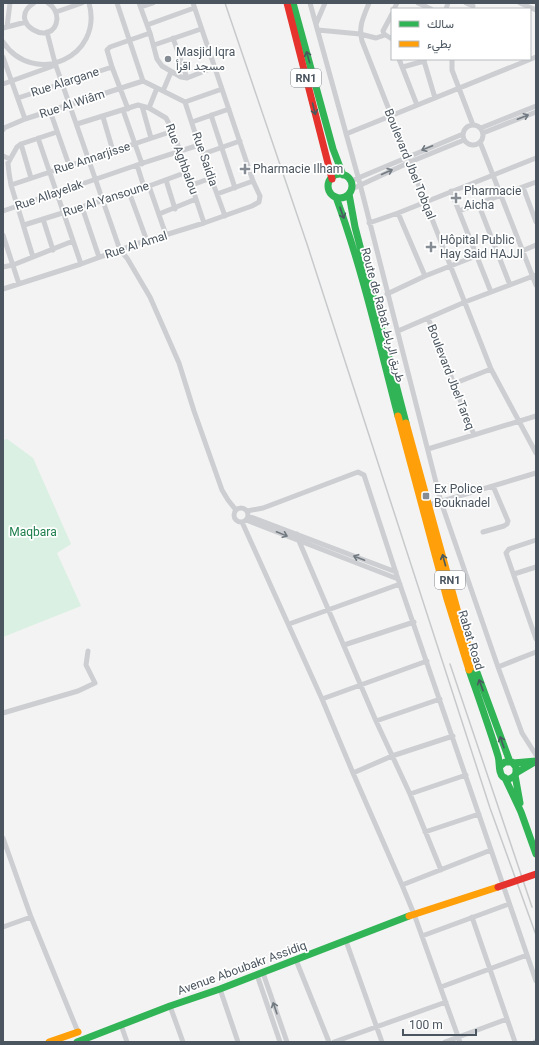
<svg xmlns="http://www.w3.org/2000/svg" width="539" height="1045" font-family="Roboto,Vazirmatn,sans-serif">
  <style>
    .green { fill: #d9f0e2 }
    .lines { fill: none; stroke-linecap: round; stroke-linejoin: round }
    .street { stroke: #ccced1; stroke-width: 5 }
    .fast { stroke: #30b455; stroke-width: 7 }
    .slow { stroke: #ff9f0a; stroke-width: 7 }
    .jam { stroke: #e5322d; stroke-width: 7 }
    .rail { stroke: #c7c9cb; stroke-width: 1.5 }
    .jam-bridge { stroke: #e5322d; stroke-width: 7 }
    .oneway { stroke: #495a5e }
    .oneway2 { stroke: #717981 }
    .poi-dot { fill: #858c93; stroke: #fff; stroke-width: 1.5 }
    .labels { text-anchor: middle; stroke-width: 3.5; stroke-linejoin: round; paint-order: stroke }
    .shield { fill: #fff; stroke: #80888f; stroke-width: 1 }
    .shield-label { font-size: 11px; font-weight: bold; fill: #4a555f }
    .poi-label { font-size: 12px; fill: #4a555f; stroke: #fff; text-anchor: start }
    .street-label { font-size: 12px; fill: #4a555f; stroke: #fff }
    .park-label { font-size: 12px; fill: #1d7e4c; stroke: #fff }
  </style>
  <rect width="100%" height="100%" fill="#f3f3f3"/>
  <!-- green -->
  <path class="green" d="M7 439 33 458 71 544 57 553 81 606 3 637V440Z"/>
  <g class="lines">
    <!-- street -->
    <path class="street" d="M34 3C4 22 54 50 57 19 57 12 53 6 48 3
      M117 3 143 81 185 102 222 89
      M139 3 150 33 157 59 162 66 181 77 187 78 215 67
      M310 3 360 184 441 502 498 667 522 733 536 755
      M369 3C364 16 358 26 362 41L491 369 536 453
      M418 3 431 9
      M466 3 473 6
      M520 3 536 10
      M141 7 153 3
      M394 9 397 3
      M446 9 448 3
      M56 12 82 3
      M392 14 383 31 384 34 392 39
      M316 24 325 3
      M147 25 194 8
      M7 27 10 3
      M3 28 26 22
      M318 30 360 34 376 38 385 35
      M47 32 55 63 120 250 127 258 150 297 179 363 194 411 222 490 228 500 236 510
      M173 38 187 78
      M3 42C34 88 104 57 89 3
      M154 45 201 29
      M180 56 207 47
      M3 57 25 119
      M399 59 417 105
      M425 59 424 61 435 98
      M452 59V70L473 125
      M403 67 424 61
      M3 84 53 66
      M163 91 171 72
      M18 98 112 67
      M185 102 199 145 225 216
      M142 106 151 138
      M149 108 157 88
      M128 109 112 67 107 50 110 47 150 33
      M123 110 142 164
      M50 111 69 165
      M211 115 235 188
      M103 117 113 151
      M192 122 229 109
      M77 124 138 105 149 108 166 118 173 131 180 151 204 223
      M463 135a10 10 0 1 1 20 0a10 10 0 1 1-20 0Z
      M481 128 536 106
      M3 130 4 128 25 119 143 81
      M483 133 536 112
      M346 134 536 57
      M38 138 81 264
      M480 142 536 285
      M21 144 31 178
      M203 154 240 141
      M3 156 10 159
      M137 165 144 187
      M166 180 175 209
      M351 181 463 134
      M11 185 173 131
      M192 185 211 178
      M149 186 166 235
      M523 187 536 222
      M352 189 410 162 464 140
      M451 191 491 292
      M129 192 147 241
      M217 194 253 181
      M478 203 510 285
      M82 207 99 257
      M3 211 137 165 199 145
      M459 211 536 182
      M398 213 425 276
      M159 214 196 199
      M43 219 53 250
      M369 223 398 213 536 158
      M24 225 149 186 187 172
      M3 235 19 284
      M522 251 536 245
      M33 257 11 185 9 173 8 163 17 147 21 144 57 132
      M3 267 13 265 73 241
      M3 289 81 264 136 244 204 223 252 206 259 202 260 196 253 181 193 3
      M387 294 425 276 476 256
      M428 318 474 435
      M398 331 465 302 536 275
      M453 384 491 369
      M428 449 536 416
      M429 505 536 473
      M234 515a7 7 0 1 1 14 0a7 7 0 1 1-14 0Z
      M247 511 263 508 358 472 364 475 398 579 536 981
      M248 516 396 572
      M246 520 398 579
      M242 522 322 699 353 773 402 885 414 914 460 1042
      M483 532 504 526 507 524 508 521 493 486
      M297 534 299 541 376 721 410 794 441 870
      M536 540 509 549 506 553 536 639
      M514 574 536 567
      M289 624 400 584
      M344 645 414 622
      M498 667 536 652
      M322 699 427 661
      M3 713 78 691 95 683 86 665 88 651
      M376 721 440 699
      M353 773 392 756 453 736
      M410 794 466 775
      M425 832 479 814
      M3 838 31 917 78 1032
      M402 885 491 850
      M472 917 515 1042
      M3 927 31 917
      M422 936 509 904
      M346 941 382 1042
      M296 960 329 1042
      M263 973 287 1042
      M257 975 280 1042
      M441 987 527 955
      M220 989 238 1042
      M170 1006 183 1042
      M121 1025 127 1042
      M334 1042 446 1002
      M445 1042 507 1019
      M535 1042H536"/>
    <!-- fast -->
    <path class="fast" d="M293 3 333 149 343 175
      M328 186a12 12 0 1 1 24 0a12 12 0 1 1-24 0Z
      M349 194 355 227 406 423
      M336 197C362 268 379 343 398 416
      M475 667 510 762
      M469 670C479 699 489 727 498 756 500 762 498 773 503 777 508 781 513 778 516 774V767L512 762H505L500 766
      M513 763 536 761
      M516 773 533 763
      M515 775 520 803
      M505 778 521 812 536 854
      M77 1042 170 1006 220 989 409 916"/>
    <!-- slow -->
    <path class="slow" d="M398 416 447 599 469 670
      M406 423 460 620 475 667
      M409 916 498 887
      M49 1042 78 1032"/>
    <!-- jam -->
    <path class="jam" d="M287 3 332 179"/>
    <!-- rail -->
    <path class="rail" d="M225 3 307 244 490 808 536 935
      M450 664 532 907"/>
    <!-- jam-bridge -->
    <path class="jam-bridge" d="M498 887 536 874"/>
  </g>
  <!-- one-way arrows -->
  <defs><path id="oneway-shaft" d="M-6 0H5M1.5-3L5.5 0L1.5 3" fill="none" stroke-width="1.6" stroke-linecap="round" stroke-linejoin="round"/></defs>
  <g class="oneway">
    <use href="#oneway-shaft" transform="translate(308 57) rotate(-106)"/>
    <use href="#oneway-shaft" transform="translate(314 109) rotate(76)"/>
    <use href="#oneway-shaft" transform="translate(342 213) rotate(70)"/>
    <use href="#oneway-shaft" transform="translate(444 560) rotate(-105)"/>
    <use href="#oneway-shaft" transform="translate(481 685) rotate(-110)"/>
    <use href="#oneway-shaft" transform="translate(502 742) rotate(-109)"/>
  </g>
  <g class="oneway2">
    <use href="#oneway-shaft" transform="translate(523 117) rotate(-21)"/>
    <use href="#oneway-shaft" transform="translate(427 148) rotate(158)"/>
    <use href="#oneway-shaft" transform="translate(387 172) rotate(-24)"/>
    <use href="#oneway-shaft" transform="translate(282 534) rotate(22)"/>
    <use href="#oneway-shaft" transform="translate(359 558) rotate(-159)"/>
    <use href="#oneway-shaft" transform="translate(275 1008) rotate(-109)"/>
  </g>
  <!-- markers -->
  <g class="poi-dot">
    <circle cx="168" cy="59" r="4"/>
    <path d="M243 163h4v4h4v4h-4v4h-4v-4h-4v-4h4z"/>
    <path d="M454 192h4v4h4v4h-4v4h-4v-4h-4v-4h4z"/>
    <path d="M429 241h4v4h4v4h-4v4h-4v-4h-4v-4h4z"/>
    <rect x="422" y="492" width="8" height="8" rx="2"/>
  </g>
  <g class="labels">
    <!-- shield labels -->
    <g class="shield">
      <rect x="291" y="69" width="30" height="18" rx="3"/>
      <rect x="435" y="571" width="30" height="18" rx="3"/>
    </g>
    <g class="shield-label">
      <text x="306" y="82">RN1</text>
      <text x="450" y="584">RN1</text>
    </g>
    <!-- poi labels -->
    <g class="poi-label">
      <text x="176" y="56">Masjid Iqra<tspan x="176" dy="14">مسجد اقرأ</tspan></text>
      <text x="253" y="173">Pharmacie Ilham</text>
      <text x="464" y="195">Pharmacie<tspan x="464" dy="14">Aicha</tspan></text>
      <text x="440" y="244">Hôpital Public<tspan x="440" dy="14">Hay Said HAJJI</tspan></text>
      <text x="434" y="493">Ex Police<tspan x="434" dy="14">Bouknadel</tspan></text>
    </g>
    <!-- street labels -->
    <g class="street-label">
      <text transform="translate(65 82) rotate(-18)" y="4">Rue Alargane</text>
      <text transform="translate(72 104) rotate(-18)" y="4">Rue Al Wiâm</text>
      <text transform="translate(92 158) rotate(-18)" y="4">Rue Annarjisse</text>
      <text transform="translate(182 159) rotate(70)" y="4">Rue Aghbalou</text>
      <text transform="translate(205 159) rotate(71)" y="4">Rue Saidia</text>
      <text transform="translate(410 164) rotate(68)" y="4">Boulevard Jbel Tobqal</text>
      <text transform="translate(49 195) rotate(-19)" y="4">Rue Allayelak</text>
      <text transform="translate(106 199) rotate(-18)" y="4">Rue Al Yansoune</text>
      <text transform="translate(136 245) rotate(-18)" y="4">Rue Al Amal</text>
      <text transform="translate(383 315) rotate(75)" y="4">Route de Rabat طريق الرباط</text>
      <text transform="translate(451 377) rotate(69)" y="4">Boulevard Jbel Tareq</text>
      <text transform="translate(471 640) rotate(73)" y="4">Rabat Road</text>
      <text transform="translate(242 968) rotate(-20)" y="4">Avenue Aboubakr Assidiq</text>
    </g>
    <!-- park labels -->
    <g class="park-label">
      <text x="33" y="536">Maqbara</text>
    </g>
  </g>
  <!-- border -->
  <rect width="539" height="1045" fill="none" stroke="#4a555f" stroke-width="8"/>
  <!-- legend -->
  <rect x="391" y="8" width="140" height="52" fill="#ffffff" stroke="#b7bbbf"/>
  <rect x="399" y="21" width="20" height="6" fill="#30b455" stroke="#b7bbbf"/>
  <text x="427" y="28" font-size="12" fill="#4a555f">سالك</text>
  <rect x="399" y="41" width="20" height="6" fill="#ff9f0a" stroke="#b7bbbf"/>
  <text x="427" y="48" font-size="12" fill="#4a555f">بطيء</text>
  <!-- scale -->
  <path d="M403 1029v6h73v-6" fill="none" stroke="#4a555f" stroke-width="2"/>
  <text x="409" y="1029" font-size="12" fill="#4a555f" stroke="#ffffff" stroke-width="3" paint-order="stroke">100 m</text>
</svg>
